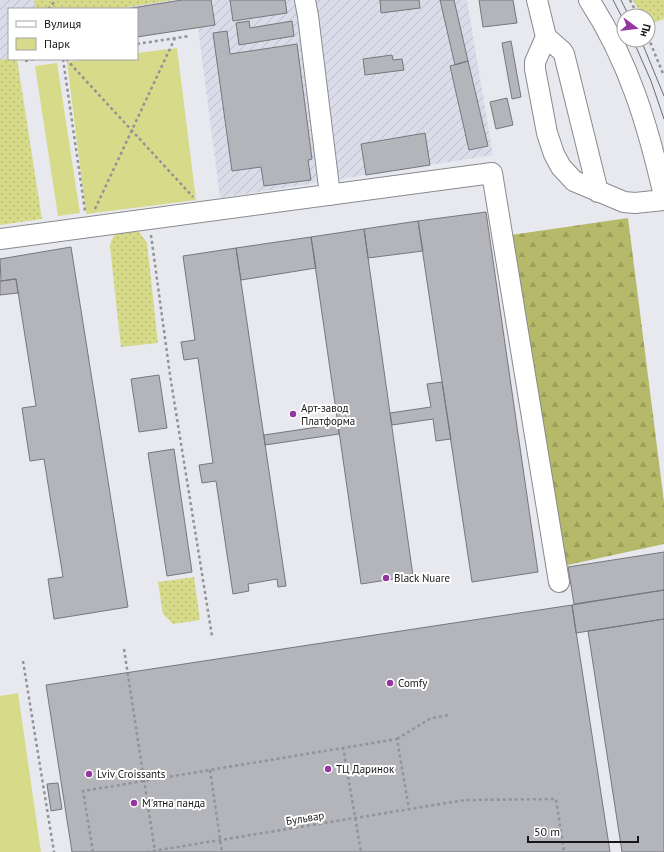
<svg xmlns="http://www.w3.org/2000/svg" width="664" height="852" font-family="'PT Sans',sans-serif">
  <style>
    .industrial { fill: url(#industrial-furrows) }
    .grass { fill: url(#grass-dots) }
    .forest { fill: url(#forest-firs) }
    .park { fill: #d7da89 }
    .building { fill: #b4b5ba; stroke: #76777c }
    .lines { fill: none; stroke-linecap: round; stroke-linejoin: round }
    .minor-casing { stroke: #898a8f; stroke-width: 22 }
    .path { stroke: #929397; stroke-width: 2.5; stroke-dasharray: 3 3; stroke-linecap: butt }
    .minor { stroke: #fff; stroke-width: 20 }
    .tram { stroke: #6b6b6f; stroke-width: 1 }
    .poi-dot { fill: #9336a0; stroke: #fff; stroke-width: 1.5 }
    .labels { text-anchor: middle; stroke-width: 4; stroke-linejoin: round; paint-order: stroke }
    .poi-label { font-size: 11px; fill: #18181a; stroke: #fff; text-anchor: start }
    .street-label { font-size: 11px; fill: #18181a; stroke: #fff }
  </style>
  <defs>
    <pattern id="industrial-furrows" width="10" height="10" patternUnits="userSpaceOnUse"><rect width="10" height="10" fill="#dadde9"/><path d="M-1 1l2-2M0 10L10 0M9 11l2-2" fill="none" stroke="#babdc7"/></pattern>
    <pattern id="grass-dots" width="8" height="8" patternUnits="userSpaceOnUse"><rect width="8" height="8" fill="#d7da89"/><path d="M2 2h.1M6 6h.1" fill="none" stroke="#b8ba76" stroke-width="1.8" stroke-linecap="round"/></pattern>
    <pattern id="forest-firs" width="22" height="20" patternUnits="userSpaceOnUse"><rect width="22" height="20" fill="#b6b969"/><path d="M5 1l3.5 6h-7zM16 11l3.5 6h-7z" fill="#9c9e5a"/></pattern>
  </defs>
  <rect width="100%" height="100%" fill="#e8e9ef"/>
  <!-- industrial -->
  <path class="industrial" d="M0 0H467L493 155 220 198 198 28 137 37V9H9V58L0 60Z"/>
  <!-- grass -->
  <path class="grass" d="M34 0H173L115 9H36Z
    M633 0H664V19L648 25V16H642Z
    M9 58 17 59 42 219 0 225V60Z
    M135 230 140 233 147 243 158 343 121 347 110 247C113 230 120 232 135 230Z
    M194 577 200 620 173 624 163 614 158 582Z"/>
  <!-- forest -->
  <path class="forest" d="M628 218 664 502V544L563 566 511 235Z"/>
  <!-- park -->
  <path class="park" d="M177 48 196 200 86 214 67 62 90 59H137V53Z
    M57 63 80 213 58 216 35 66Z
    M18 693 41 852H0V696Z"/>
  <!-- building -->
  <path class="building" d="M182 0H211L215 25 137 37V9H126Z
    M230 0H285L287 13 233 21Z
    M380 0H419L420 8 381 13Z
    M440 0H454L468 61 455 65Z
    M479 0H513L517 23 483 27Z
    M249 21 250 28 292 21 294 36 239 45 236 23Z
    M227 31 230 54 297 44 312 159 308 160 311 180 264 186 261 167 232 171 213 33Z
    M511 41 521 97 512 99 502 43Z
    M392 55 393 60 402 59 404 70 365 75 363 59Z
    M468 61 488 146 469 150 450 66Z
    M507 98 513 125 496 129 490 102Z
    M425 133 430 165 366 175 361 144Z
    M486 212 538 572 472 582 418 221Z
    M418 221 423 251 368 258 364 229Z
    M364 229 413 576 361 584 311 237Z
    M311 237 316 268 241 280 236 248Z
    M71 247 128 607 54 619 48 579 63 577 44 459 30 461 22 408 36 406 16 279 1 281 0 259Z
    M236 248 286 586 278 587 277 579 248 584 249 591 233 594 216 481 202 483 199 465 213 463 198 358 184 360 181 342 195 340 183 256Z
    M16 279 18 293 0 295V281Z
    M159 375 167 428 139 432 131 379Z
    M442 382 451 439 436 441 433 419 392 425 390 413 431 407 427 384Z
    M338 424 339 434 265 445 264 435Z
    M174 449 192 572 167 576 148 453Z
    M664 552V590L574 604 568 567Z
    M664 590V619L576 633 572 605Z
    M572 605 610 852H72L46 685Z
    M664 619V852H622L588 631Z
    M58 783 62 809 51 811 47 784Z"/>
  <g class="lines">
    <defs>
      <path id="minor" d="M305 0 308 16 330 195
        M537 0 546 37 562 51 564 54 598 192
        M589 0C629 61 648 126 664 196
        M546 37 535 62V69L547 133 554 154 561 167 574 181 624 202 635 203 664 200
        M0 239 492 173 559 582"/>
    </defs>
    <!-- minor casing -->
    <use href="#minor" class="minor-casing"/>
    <!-- path -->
    <path class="path" d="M630 0 638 16
      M48 9 56 0
      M648 37 664 76
      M137 44 189 36
      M63 59 85 211
      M66 59 193 197
      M25 61 35 59
      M95 209 175 38
      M151 235 170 375 212 636
      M124 649 155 852
      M23 661 54 852
      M397 739 431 718 450 715
      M343 747 361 852
      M210 770 222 852
      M93 852 83 791 397 739 409 809
      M147 852 465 800 556 799 564 852"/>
    <!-- minor -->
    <use href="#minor" class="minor"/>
    <!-- tram -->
    <path class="tram" d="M613 0 624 21
      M621 0 629 16
      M633 40 651 81 664 119
      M641 40 664 96"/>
  </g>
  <!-- markers -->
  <g class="poi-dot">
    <circle cx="293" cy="414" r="4"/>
    <circle cx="386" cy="578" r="4"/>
    <circle cx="390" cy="683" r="4"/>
    <circle cx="328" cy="769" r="4"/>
    <circle cx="89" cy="774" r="4"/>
    <circle cx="134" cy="803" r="4"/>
  </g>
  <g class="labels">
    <!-- poi labels -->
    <g class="poi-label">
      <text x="301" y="412">Арт-завод<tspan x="301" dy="13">Платформа</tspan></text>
      <text x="394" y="582">Black Nuare</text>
      <text x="398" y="687">Comfy</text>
      <text x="336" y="773">ТЦ Даринок</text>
      <text x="97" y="778">Lviv Croissants</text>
      <text x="142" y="807">М'ятна панда</text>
    </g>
    <!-- street labels -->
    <g class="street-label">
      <text transform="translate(305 818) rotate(-9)" y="4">Бульвар</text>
    </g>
  </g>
  <!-- legend -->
  <rect x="8" y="8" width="130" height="52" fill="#ffffff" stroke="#a3a3a3"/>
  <rect x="16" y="21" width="20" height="6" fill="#ffffff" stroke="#a3a3a3"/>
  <text x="44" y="28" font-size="12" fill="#18181a">Вулиця</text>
  <rect x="16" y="38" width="20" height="12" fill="#d7da89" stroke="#a3a3a3"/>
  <text x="44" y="48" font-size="12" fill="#18181a">Парк</text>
  <!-- north arrow -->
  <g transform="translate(636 28) rotate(105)"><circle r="19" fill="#ffffff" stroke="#a3a3a3"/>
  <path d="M0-3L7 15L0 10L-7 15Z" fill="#9336a0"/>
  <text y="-6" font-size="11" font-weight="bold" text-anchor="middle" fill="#18181a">Пн</text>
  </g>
  <!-- scale -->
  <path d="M528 836v6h110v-6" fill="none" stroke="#18181a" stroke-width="2"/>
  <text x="534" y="836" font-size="12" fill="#18181a" stroke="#ffffff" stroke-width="3" paint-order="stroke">50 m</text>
</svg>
